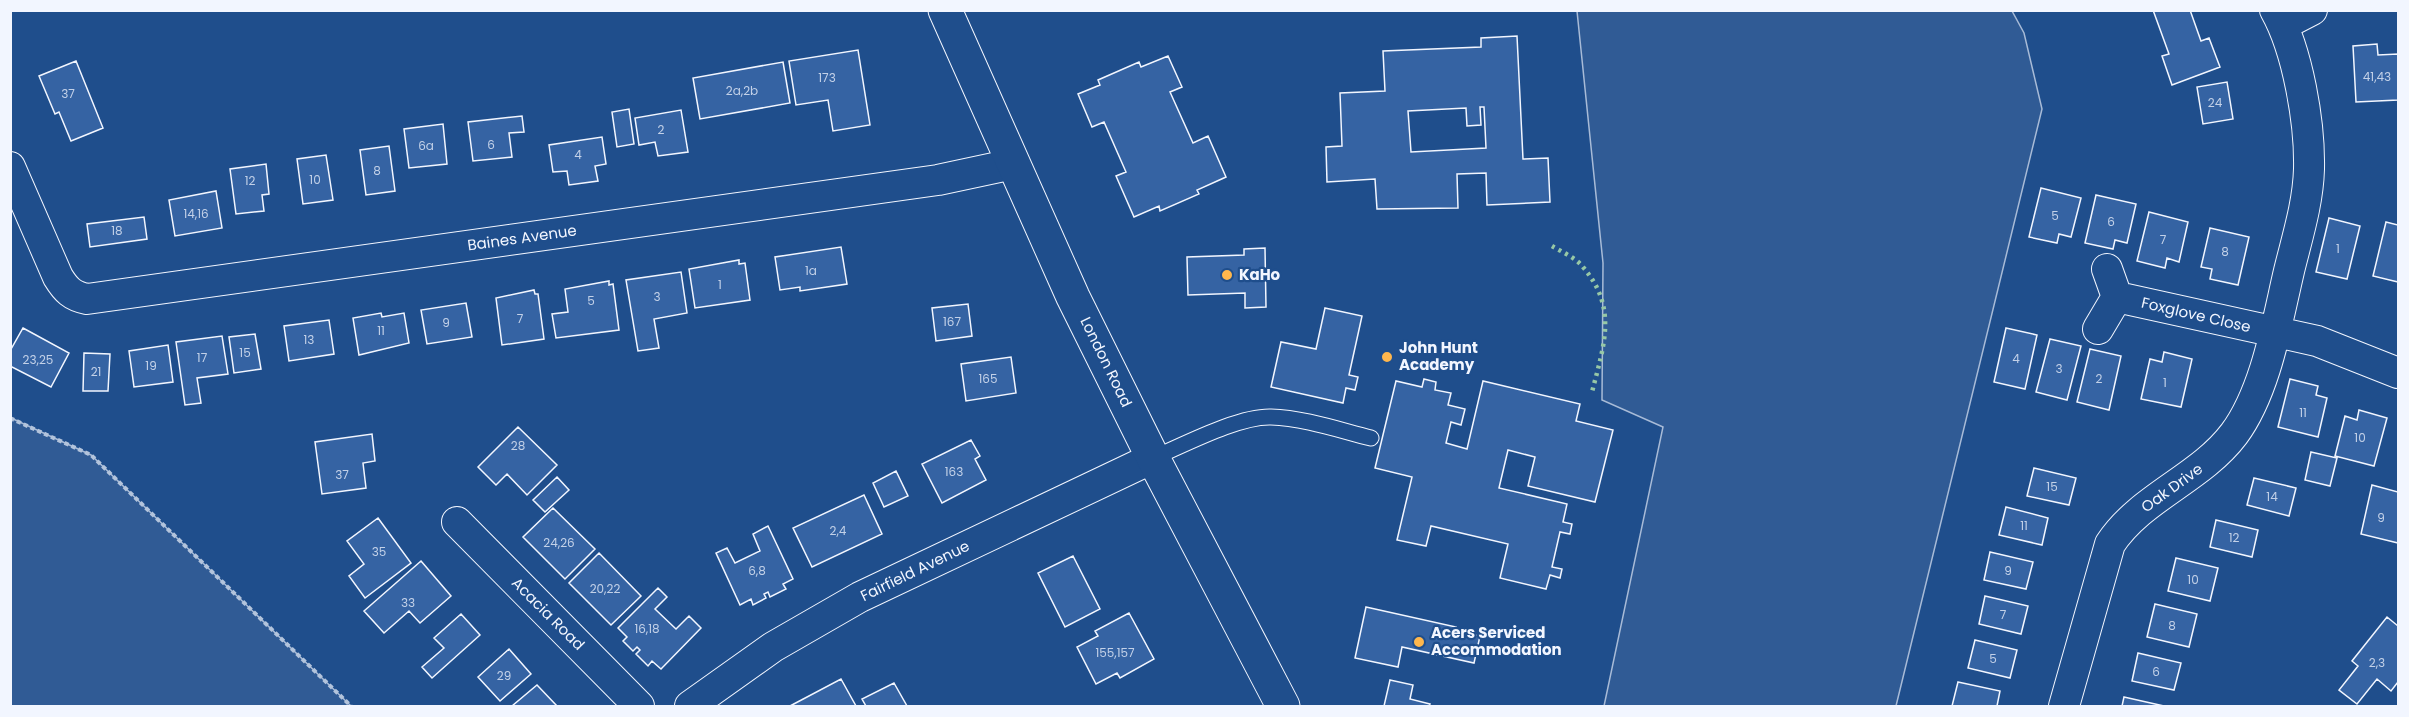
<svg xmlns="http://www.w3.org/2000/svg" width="2409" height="717" font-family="Poppins,sans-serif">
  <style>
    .built { fill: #305b95; stroke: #a8bbd7; stroke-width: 1.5 }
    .building { fill: #3563a3; stroke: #f2f6ff; stroke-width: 1.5; fill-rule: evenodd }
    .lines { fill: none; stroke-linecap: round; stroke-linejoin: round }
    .lane-casing { stroke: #f2f6ff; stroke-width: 17 }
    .street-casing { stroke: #f2f6ff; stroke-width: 32 }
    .secondary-casing { stroke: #f2f6ff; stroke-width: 35 }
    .path { stroke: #b3c4dc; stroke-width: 4; stroke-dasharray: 4.5 3; stroke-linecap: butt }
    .lane { stroke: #1f4e8c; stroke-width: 15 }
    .street { stroke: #1f4e8c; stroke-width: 30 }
    .secondary { stroke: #1f4e8c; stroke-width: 33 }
    .hedge { stroke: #97c8a6; stroke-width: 4.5; stroke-dasharray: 3 4.5; stroke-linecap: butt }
    .poi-dot { fill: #ffb74d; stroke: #1f4e8c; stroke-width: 2 }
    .labels { text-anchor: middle; stroke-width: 4.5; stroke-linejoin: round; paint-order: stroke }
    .number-label { font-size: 12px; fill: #c3d1e8 }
    .street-label { font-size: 15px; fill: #f2f6ff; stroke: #1f4e8c }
    .poi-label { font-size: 15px; font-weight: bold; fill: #f2f6ff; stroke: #1f4e8c; text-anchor: start }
  </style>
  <rect width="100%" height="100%" fill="#1f4e8c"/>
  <!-- built -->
  <path class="built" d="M1577 11H2012L2024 33 2042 109 1896 706H1604L1663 427 1602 400 1603 263Z
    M11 418 91 455 351 706H11Z"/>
  <!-- building -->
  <path class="building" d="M2153 10H2190L2201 41 2209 38 2220 67 2172 85 2162 56 2169 54Z
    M1517 36 1523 159 1548 158 1550 202 1487 205 1486 173 1457 174 1458 208 1377 209 1375 179 1327 182 1326 147 1342 146 1340 93 1385 91 1383 51 1481 47V38ZM1480 107H1484L1486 148 1411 152 1408 111 1466 108 1467 126 1481 125Z
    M2377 44 2378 55 2398 54V100L2356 102 2353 46Z
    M858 50 870 125 833 131 828 100 796 105 789 61Z
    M1168 56 1182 87 1170 92 1193 143 1208 136 1226 177 1197 190 1199 194 1160 211 1159 206 1134 217 1116 176 1126 172 1104 122 1092 127 1078 94 1100 85 1098 80 1139 62 1141 67Z
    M76 61 103 128 71 141 59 112 55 114 39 76Z
    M783 62 790 103 700 119 693 78Z
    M2227 82 2233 119 2203 124 2197 87Z
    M629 109 634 144 617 147 612 112Z
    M681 110 688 152 658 156 655 142 639 145 635 118Z
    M522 116 524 132 509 133 512 157 473 161 468 122Z
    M443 124 447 164 409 168 404 129Z
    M602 137 606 164 595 166 598 181 569 185 567 171 553 172 549 145Z
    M389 146 395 191 366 195 360 150Z
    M326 155 333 200 303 204 297 159Z
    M266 164 269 194 262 195 264 211 236 214 230 169Z
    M2041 188 2081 198 2071 237 2059 234 2057 243 2029 237Z
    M216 191 222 228 175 236 169 200Z
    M2096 195 2136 204 2127 243 2115 240 2113 249 2085 243Z
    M2149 212 2188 222 2179 262 2167 258 2165 268 2137 261Z
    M144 217 147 239 90 247 87 224Z
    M2329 218 2360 226 2347 279 2316 272Z
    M2386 222 2398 225V282L2373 276Z
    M2210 228 2249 237 2238 285 2210 279 2212 269 2201 267Z
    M841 247 847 284 800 291V287L780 290 775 257Z
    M1265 248 1266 307 1245 308V293L1188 295 1187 257 1244 255V249Z
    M739 260V264L745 263 750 300 695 308 689 269Z
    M681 272 687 313 654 319 659 348 638 351 626 280Z
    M609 281V285L613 284 619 330 556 338 552 314 568 312 565 289Z
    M534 290 535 294H538L544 339 502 345 496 298Z
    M466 303 472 337 427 344 421 310Z
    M968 304 972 336 936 341 932 308Z
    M1325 308 1362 316 1349 375 1358 377 1355 390 1346 388 1343 403 1271 387 1281 342 1316 349Z
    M381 313 382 317 404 313 409 343 359 355 353 318Z
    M329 320 334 354 289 361 284 326Z
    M23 328 69 353 51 387 10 366V351Z
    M2006 328 2037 335 2025 389 1994 382Z
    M255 334 261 369 234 373 229 337Z
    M222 336 228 374 197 378 201 403 185 405 176 342Z
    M2050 339 2081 346 2067 400 2036 392Z
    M168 345 173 382 134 387 129 351Z
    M2090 349 2121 356 2109 410 2077 402Z
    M2164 352 2192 359 2181 407 2141 399 2150 359 2162 362Z
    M84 353 110 354 108 391H83Z
    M1011 357 1016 393 966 401 961 364Z
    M1424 379 1436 382 1435 390 1451 393 1448 405 1465 409 1461 425 1451 422 1446 443 1467 449 1483 381 1580 404 1576 421 1613 430 1595 502 1528 486 1535 457 1508 450 1499 488 1567 504 1563 522 1572 524 1570 534 1560 532 1552 567 1562 569 1560 578 1550 575 1546 589 1500 578 1508 544 1431 526 1426 546 1397 540 1412 477 1375 468 1396 381 1422 387Z
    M2290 379 2318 386 2316 395 2327 398 2318 437 2278 427Z
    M2359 410 2387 418 2374 466 2335 456 2345 416 2357 420Z
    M518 427 557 465 527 495 507 474 496 485 478 467Z
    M372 434 375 461 363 463 366 488 322 494 315 442Z
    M971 440 980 456 975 459 986 480 942 503 922 464Z
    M2311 452 2337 458 2330 486 2305 480Z
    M2034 468 2076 478 2069 505 2027 496Z
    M896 471 908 496 884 507 873 483Z
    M557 477 569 490 545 512 533 500Z
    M2254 478 2296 488 2289 516 2247 505Z
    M2372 485 2398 492V543L2361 534Z
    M864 495 882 534 812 567 793 528Z
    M2006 507 2048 518 2042 545 1999 535Z
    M553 508 595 549 565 579 523 537Z
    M378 518 411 563 365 598 349 576 364 564 347 541Z
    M2216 520 2258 530 2252 557 2210 547Z
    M768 526 793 579 783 584 786 589 770 597 768 592 764 594 766 598 753 605 751 599 740 605 716 553 727 548 735 563 760 551 753 534Z
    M1990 552 2033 562 2026 589 1984 580Z
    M599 553 641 596 611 625 569 583Z
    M1073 556 1100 609 1065 627 1038 573Z
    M2176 558 2218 568 2210 601 2168 591Z
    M421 561 451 596 420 623 409 611 384 633 364 611Z
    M658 588 667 597 655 609 676 629 689 616 701 628 661 669 652 661 648 666 636 654 640 650 637 647 633 651 623 641 627 637 618 628Z
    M1985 596 2028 606 2021 634 1979 624Z
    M2155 604 2197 614 2189 647 2147 637Z
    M1366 607 1456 627 1455 630 1480 636 1474 663 1402 647 1398 667 1355 658Z
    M1129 613 1154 659 1120 678 1117 673 1096 684 1077 647 1098 636 1095 631Z
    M461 614 480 635 432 678 422 667 444 648 434 638Z
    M2387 617 2398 626V682L2391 691 2377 679 2357 704 2339 690 2358 666 2352 661Z
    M1975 640 2017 650 2010 678 1968 668Z
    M509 649 531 674 500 701 478 677Z
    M2138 653 2181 663 2174 690 2132 681Z
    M841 679 856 706H790Z
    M1390 680 1413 685 1410 699 1430 704 1429 706H1384Z
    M1958 682 2000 691 1997 706H1952Z
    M894 683 907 706H866L862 699Z
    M537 685 557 706H512Z
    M2124 697 2164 706H2122Z"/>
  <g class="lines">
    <defs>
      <path id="lane" d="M1153 458C1184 445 1238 416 1271 417 1304 418 1339 430 1371 438"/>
      <path id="street" d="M2283 25 2312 10
        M10 167 58 277C66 290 72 296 87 299L938 180 1013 164
        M2107 269 2117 297
        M2098 329 2117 297 2317 341 2398 373
        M457 522 639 706
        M690 706 773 647 860 597 1153 458
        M2064 706 2110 544C2141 497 2200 479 2234 434 2266 391 2277 322 2289 271 2297 238 2308 204 2309 169 2310 123 2298 51 2275 10"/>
      <path id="secondary" d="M945 10 1073 297 1153 458 1283 706"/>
    </defs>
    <!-- lane casing -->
    <use href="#lane" class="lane-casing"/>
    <!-- street casing -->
    <use href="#street" class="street-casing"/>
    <!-- secondary casing -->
    <use href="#secondary" class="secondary-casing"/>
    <!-- path -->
    <path class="path" d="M10 418 91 455 351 706"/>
    <!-- lane -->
    <use href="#lane" class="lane"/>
    <!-- street -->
    <use href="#street" class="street"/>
    <!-- secondary -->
    <use href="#secondary" class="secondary"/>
    <!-- hedge -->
    <path class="hedge" d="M1552 246C1562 252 1576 258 1583 267 1618 308 1604 345 1592 392"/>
  </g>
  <!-- markers -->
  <g class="poi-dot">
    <circle cx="1227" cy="275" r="6"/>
    <circle cx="1387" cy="357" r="6"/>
    <circle cx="1419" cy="642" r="6"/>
  </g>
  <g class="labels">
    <!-- number labels -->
    <g class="number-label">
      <text x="2377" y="81">41,43</text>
      <text x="827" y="82">173</text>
      <text x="742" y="95">2a,2b</text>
      <text x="68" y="98">37</text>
      <text x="2215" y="107">24</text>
      <text x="661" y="134">2</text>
      <text x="491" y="149">6</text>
      <text x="426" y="150">6a</text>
      <text x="578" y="159">4</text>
      <text x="377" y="175">8</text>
      <text x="315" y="184">10</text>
      <text x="250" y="185">12</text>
      <text x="196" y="218">14,16</text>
      <text x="2055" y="220">5</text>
      <text x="2111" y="226">6</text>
      <text x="117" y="235">18</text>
      <text x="2163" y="244">7</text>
      <text x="2338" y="253">1</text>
      <text x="2225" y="256">8</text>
      <text x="811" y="275">1a</text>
      <text x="720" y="289">1</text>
      <text x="657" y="301">3</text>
      <text x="591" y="305">5</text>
      <text x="520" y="323">7</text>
      <text x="952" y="326">167</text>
      <text x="446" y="327">9</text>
      <text x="381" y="335">11</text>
      <text x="309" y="344">13</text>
      <text x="245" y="357">15</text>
      <text x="202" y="362">17</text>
      <text x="2016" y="363">4</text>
      <text x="38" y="364">23,25</text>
      <text x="151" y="370">19</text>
      <text x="2059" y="373">3</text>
      <text x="96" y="376">21</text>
      <text x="988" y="383">165</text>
      <text x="2099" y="383">2</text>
      <text x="2165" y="387">1</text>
      <text x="2303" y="417">11</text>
      <text x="2360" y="442">10</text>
      <text x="518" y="450">28</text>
      <text x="954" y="476">163</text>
      <text x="342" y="479">37</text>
      <text x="2052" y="491">15</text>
      <text x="2272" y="501">14</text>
      <text x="2381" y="522">9</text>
      <text x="2024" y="530">11</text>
      <text x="838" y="535">2,4</text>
      <text x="2234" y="542">12</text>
      <text x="559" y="547">24,26</text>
      <text x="379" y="556">35</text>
      <text x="757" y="575">6,8</text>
      <text x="2008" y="575">9</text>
      <text x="2193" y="584">10</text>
      <text x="605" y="593">20,22</text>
      <text x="408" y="607">33</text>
      <text x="2003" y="619">7</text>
      <text x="2172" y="630">8</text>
      <text x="647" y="633">16,18</text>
      <text x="1115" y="657">155,157</text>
      <text x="1993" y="663">5</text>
      <text x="2377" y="667">2,3</text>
      <text x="2156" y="676">6</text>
      <text x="504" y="680">29</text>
    </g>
    <!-- street labels -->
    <g class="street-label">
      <text transform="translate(522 238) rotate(-8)" y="5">Baines Avenue</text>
      <text transform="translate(2196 315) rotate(13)" y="5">Foxglove Close</text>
      <text transform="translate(1106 362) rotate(64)" y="5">London Road</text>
      <text transform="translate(2172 488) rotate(-36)" y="5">Oak Drive</text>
      <text transform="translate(915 571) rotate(-26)" y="5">Fairfield Avenue</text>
      <text transform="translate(548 614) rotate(45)" y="5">Acacia Road</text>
    </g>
    <!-- poi labels -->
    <g class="poi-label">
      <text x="1239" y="280">KaHo</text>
      <text x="1399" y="353">John Hunt<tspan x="1399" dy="17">Academy</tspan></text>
      <text x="1431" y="638">Acers Serviced<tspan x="1431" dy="17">Accommodation</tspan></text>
    </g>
  </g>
  <!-- border -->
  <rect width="2409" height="717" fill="none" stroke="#f2f6ff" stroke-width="24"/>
</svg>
